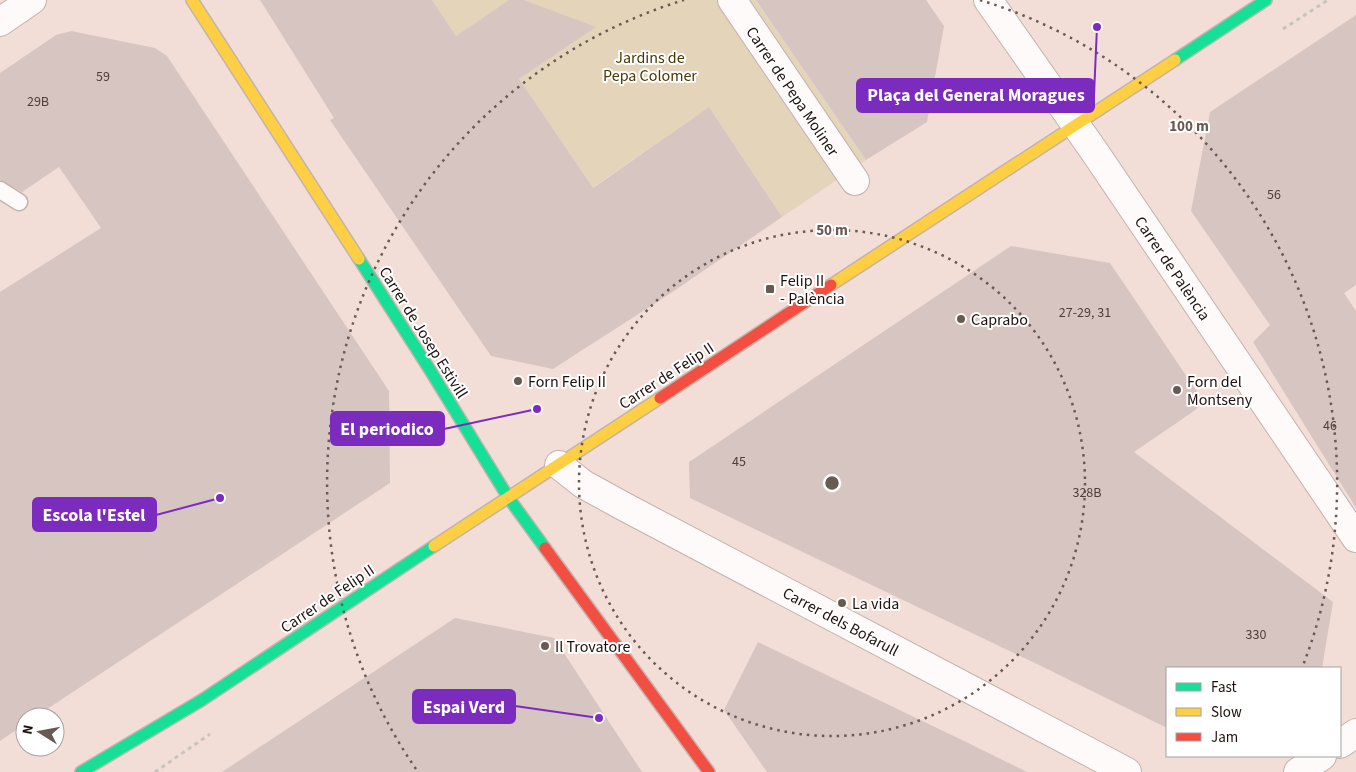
<svg xmlns="http://www.w3.org/2000/svg" width="1356" height="772" font-family="'Source Sans 3',sans-serif">
  <style>
    .green { fill: #e4d4ba }
    .building { fill: #d7c5c2 }
    .lines { fill: none; stroke-linecap: round; stroke-linejoin: round }
    .lane-casing { stroke: #c2b3ad; stroke-width: 19 }
    .street-casing { stroke: #c2b3ad; stroke-width: 30 }
    .fast-casing { stroke: #c2b3ad; stroke-width: 14 }
    .slow-casing { stroke: #c2b3ad; stroke-width: 14 }
    .jam-casing { stroke: #c2b3ad; stroke-width: 14 }
    .path { stroke: #c9c3bf; stroke-width: 3; stroke-dasharray: 4 4; stroke-linecap: butt }
    .lane { stroke: #fdfaf9; stroke-width: 16 }
    .street { stroke: #fdfaf9; stroke-width: 28 }
    .fast { stroke: #16e098; stroke-width: 11 }
    .slow { stroke: #ffcf43; stroke-width: 11 }
    .jam { stroke: #f24e42; stroke-width: 11 }
    .ring { fill: none; stroke: #685953; stroke-width: 2.5; stroke-dasharray: 2.5 5 }
    .poi-dot { fill: #685953; stroke: #fff; stroke-width: 2 }
    .labels { text-anchor: middle; stroke-width: 4; stroke-linejoin: round; paint-order: stroke }
    .number-label { font-size: 14px; fill: #4d3f3b }
    .park-label { font-size: 16px; fill: #463802; stroke: #fff }
    .street-label { font-size: 16px; fill: #1e110d; stroke: #fff }
    .poi-label { font-size: 16px; fill: #1e110d; stroke: #fff; text-anchor: start }
    .centre { fill: #685953; stroke: #fff; stroke-width: 2.5 }
    .ring-label { font-size: 15px; text-anchor: middle; font-weight: bold; fill: #685953; stroke: #fff; stroke-width: 4; stroke-linejoin: round; paint-order: stroke }
    .leader { fill: none; stroke: #7b2cbf; stroke-width: 2 }
    .callout-dot { fill: #7b2cbf; stroke: #fff; stroke-width: 2 }
    .callout { fill: #7b2cbf; stroke: #7b2cbf; stroke-width: 2 }
    .callout-label { font-size: 18px; text-anchor: middle; font-weight: bold; fill: #fff }
  </style>
  <rect width="100%" height="100%" fill="#f2ded6"/>
  <!-- green -->
  <path class="green" d="M432 0H509L456 36Z
    M524 0H756L866 160 782 217 709 107 592 188 519 79 595 27Z"/>
  <!-- building -->
  <path class="building" d="M260 0H432L456 36 509 0H524L596 27 519 79 593 188 709 107 782 217 671 293 553 369 491 356 330 120 334 118Z
    M756 0H926L944 26 927 122 866 160Z
    M1356 15V285L1344 293 1356 311V508L1253 342 1270 325 1191 211 1210 112Z
    M71 31 155 48 167 56 389 391 390 483 35 717H25V724L0 741V292L101 228 59 167 22 192 0 180V73L56 35Z
    M1011 246 1110 263 1204 402 1194 411 1134 452 1333 602 1322 668H1167V728L1037 664 690 498 689 462Z
    M455 618 554 638 642 772H222Z
    M758 642 962 740 1027 772H767L724 710Z"/>
  <g class="lines">
    <defs>
      <path id="lane" d="M0 190 19 202"/>
      <path id="street" d="M732 0 855 181
        M988 0 1094 151 1356 538
        M0 22 32 0
        M559 465 583 484 623 506 1127 772
        M1340 744 1356 733
        M1298 772 1322 756"/>
      <path id="fast" d="M1175 60 1266 0
        M359 259 430 370 508 497 545 548
        M81 772 202 700 434 546"/>
      <path id="slow" d="M192 0 359 259
        M831 285 1175 60
        M434 546 660 398"/>
      <path id="jam" d="M660 398 831 285
        M545 548 709 772"/>
    </defs>
    <!-- lane casing -->
    <use href="#lane" class="lane-casing"/>
    <!-- street casing -->
    <use href="#street" class="street-casing"/>
    <!-- fast casing -->
    <use href="#fast" class="fast-casing"/>
    <!-- slow casing -->
    <use href="#slow" class="slow-casing"/>
    <!-- jam casing -->
    <use href="#jam" class="jam-casing"/>
    <!-- path -->
    <path class="path" d="M1283 29 1328 0
      M155 772 210 734"/>
    <!-- lane -->
    <use href="#lane" class="lane"/>
    <!-- street -->
    <use href="#street" class="street"/>
    <!-- fast -->
    <use href="#fast" class="fast"/>
    <!-- slow -->
    <use href="#slow" class="slow"/>
    <!-- jam -->
    <use href="#jam" class="jam"/>
  </g>
  <!-- distance rings -->
  <g class="ring">
    <circle cx="832" cy="483" r="253"/>
    <path d="M416 769A505 505 0 0 1 684 0M980 0A505 505 0 0 1 1302 668"/>
  </g>
  <!-- markers -->
  <g class="poi-dot">
    <rect x="765" y="284" width="10" height="10" rx="2.5"/>
    <circle cx="961" cy="319" r="5"/>
    <circle cx="518" cy="381" r="5"/>
    <circle cx="1177" cy="390" r="5"/>
    <circle cx="842" cy="603" r="5"/>
    <circle cx="545" cy="646" r="5"/>
  </g>
  <g class="labels">
    <!-- number labels -->
    <g class="number-label">
      <text x="103" y="81">59</text>
      <text x="38" y="106">29B</text>
      <text x="1274" y="199">56</text>
      <text x="1085" y="317">27-29, 31</text>
      <text x="1330" y="430">46</text>
      <text x="739" y="466">45</text>
      <text x="1087" y="497">328B</text>
      <text x="1256" y="639">330</text>
    </g>
    <!-- park labels -->
    <g class="park-label">
      <text x="650" y="63">Jardins de<tspan x="650" dy="18">Pepa Colomer</tspan></text>
    </g>
    <!-- street labels -->
    <g class="street-label">
      <text transform="translate(793 91) rotate(56)" y="6">Carrer de Pepa Moliner</text>
      <text transform="translate(1173 268) rotate(56)" y="6">Carrer de Palència</text>
      <text transform="translate(424 332) rotate(58)" y="6">Carrer de Josep Estivill</text>
      <text transform="translate(666 375) rotate(-33)" y="6">Carrer de Felip II</text>
      <text transform="translate(327 598) rotate(-34)" y="6">Carrer de Felip II</text>
      <text transform="translate(841 621) rotate(28)" y="6">Carrer dels Bofarull</text>
    </g>
    <!-- poi labels -->
    <g class="poi-label">
      <text x="780" y="286">Felip II<tspan x="780" dy="18">- Palència</tspan></text>
      <text x="971" y="325">Caprabo</text>
      <text x="528" y="387">Forn Felip II</text>
      <text x="1187" y="387">Forn del<tspan x="1187" dy="18">Montseny</tspan></text>
      <text x="852" y="609">La vida</text>
      <text x="555" y="652">Il Trovatore</text>
    </g>
  </g>
  <circle cx="832" cy="483" r="8" class="centre"/>
  <g class="ring-label">
    <text x="1189" y="131">100 m</text>
    <text x="832" y="235">50 m</text>
  </g>
  <!-- callouts -->
  <path class="leader" d="M1097 27L1094 95M537 409L444 429M220 498L156 515M599 718L515 706"/>
  <g class="callout-dot">
    <circle cx="1097" cy="27" r="5"/>
    <circle cx="537" cy="409" r="5"/>
    <circle cx="220" cy="498" r="5"/>
    <circle cx="599" cy="718" r="5"/>
  </g>
  <g class="callout">
    <rect x="857" y="79" width="237" height="33" rx="5"/>
    <rect x="331" y="412" width="113" height="33" rx="5"/>
    <rect x="33" y="498" width="123" height="33" rx="5"/>
    <rect x="413" y="690" width="102" height="33" rx="5"/>
  </g>
  <g class="callout-label">
    <text x="976" y="101">Plaça del General Moragues</text>
    <text x="387" y="435">El periodico</text>
    <text x="94" y="521">Escola l'Estel</text>
    <text x="464" y="713">Espai Verd</text>
  </g>
  <!-- legend -->
  <rect x="1166" y="667" width="175" height="90" fill="#ffffff" stroke="#a5a09e"/>
  <rect x="1176" y="683" width="25" height="8" fill="#16e098" stroke="#a5a09e"/>
  <text x="1211" y="692" font-size="15" fill="#1e110d">Fast</text>
  <rect x="1176" y="708" width="25" height="8" fill="#ffcf43" stroke="#a5a09e"/>
  <text x="1211" y="717" font-size="15" fill="#1e110d">Slow</text>
  <rect x="1176" y="733" width="25" height="8" fill="#f24e42" stroke="#a5a09e"/>
  <text x="1211" y="742" font-size="15" fill="#1e110d">Jam</text>
  <!-- north arrow -->
  <g transform="translate(40 732) rotate(281)"><circle r="24" fill="#ffffff" stroke="#a5a09e"/>
  <path d="M0-4L9 19L0 12L-9 19Z" fill="#685953"/>
  <text y="-8" font-size="14" font-weight="bold" text-anchor="middle" fill="#1e110d">N</text>
  </g>
</svg>
